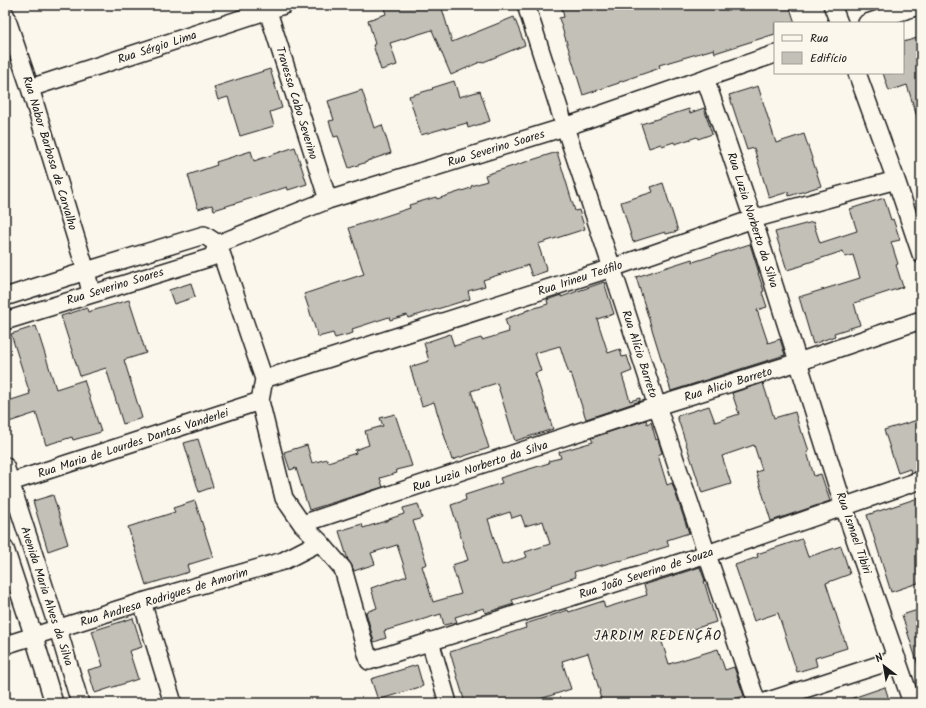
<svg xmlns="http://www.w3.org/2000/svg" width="926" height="708" font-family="Kalam,sans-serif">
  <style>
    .building { fill: #c3c0b8; stroke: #1c1c1c; fill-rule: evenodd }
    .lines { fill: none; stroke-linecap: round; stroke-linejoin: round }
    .minor-casing { stroke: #1c1c1c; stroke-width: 20 }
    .minor { stroke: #fbf7ec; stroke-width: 17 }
    .labels { text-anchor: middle; stroke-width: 3.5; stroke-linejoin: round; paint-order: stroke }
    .street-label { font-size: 12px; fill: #1c1c1c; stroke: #fbf7ec }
    .neighbourhood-label { font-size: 13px; letter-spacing: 1px; fill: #1c1c1c; stroke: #fbf7ec }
  </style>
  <rect width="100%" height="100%" fill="#fbf7ec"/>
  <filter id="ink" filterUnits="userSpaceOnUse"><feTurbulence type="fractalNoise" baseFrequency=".025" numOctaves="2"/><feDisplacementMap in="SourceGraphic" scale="8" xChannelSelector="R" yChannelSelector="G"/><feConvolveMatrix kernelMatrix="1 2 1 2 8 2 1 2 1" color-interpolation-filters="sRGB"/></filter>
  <g filter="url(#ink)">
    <!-- building -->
    <path class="building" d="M383 5H441L452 42 514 17 525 45 481 63 480 62 451 75 432 30 390 43 397 65 381 70 373 45 375 44 368 20 386 14Z
      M561 5H789L795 23H775V34L715 53 714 49 659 65 660 68 619 82V83L583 95 559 18 564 17Z
      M921 37V120H918L907 85 889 91 883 73H903V42Z
      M270 69 282 108 270 112 274 126 240 136 228 97 218 100 214 87Z
      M454 81 459 97 480 91 490 121 468 128 467 123 445 129V128L421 135 409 96 433 89 432 88Z
      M758 86 776 143 804 134 821 186 789 196 788 192 769 198 754 148 747 150 729 95Z
      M362 90 374 128 382 125 391 153 367 161V162L349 168 338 136 334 137 329 121 334 120 328 101Z
      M704 108 712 134 698 139 697 137 675 144 674 142 662 146 661 144 649 148 641 124 689 109 690 113Z
      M295 147 307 184 288 190 287 187 214 210 212 205 198 209 188 175 217 165 216 162 251 151 254 161Z
      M557 152 575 211 579 210 585 229 538 244 547 271 532 276 528 265 483 280 485 286 468 291 470 299 408 318 407 315 390 320 389 317 352 329 353 333 335 338 333 333 318 337 304 294 364 274 349 228 410 208 409 205 436 197 437 199 471 188V186L487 181 485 175Z
      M663 183 678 231 666 234 665 232 633 242 621 202 653 192 651 187Z
      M884 198 891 220 893 219 900 240 891 242 898 264 896 265 903 287 854 303 860 325 834 333 835 336 813 344 799 297 860 278 853 255 845 257 843 251 804 264V265L787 270 775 232 813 222 820 243 857 231 850 209Z
      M750 244 759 273H758L764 291 762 292 767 307 757 310 768 343 780 339 785 355 671 391 636 277 692 259 693 262Z
      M604 282 614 314 597 319 608 353 620 349 622 357 627 356 632 371 622 375 630 401 640 398V401L586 419 571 373 569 374 560 346 535 353 541 371 535 373 553 429 515 441 497 383 471 391 489 448 452 460 434 402 422 406 410 367 429 361 424 343 450 334 454 346 481 338 482 340 509 332 505 319 525 312V311L548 304 547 300 561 295V297Z
      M191 283 195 297 174 304 169 290Z
      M129 300 146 353 124 360 142 418 123 424 106 368 80 376 61 316 87 308 88 312Z
      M36 326 56 389 84 380 101 432 73 440 72 437 46 445 36 413 9 422 5 410V402L30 394 11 334Z
      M763 383 774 418 795 412 801 433H803L809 451 807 452 814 476 821 474 830 501 771 521 756 472 762 470 754 445 722 456 731 484 702 493 677 416 709 406 715 422 739 414 732 393Z
      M395 414 412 466 396 470 397 473 380 478 383 487 309 510 296 468 290 470 284 452 307 445 312 463 327 459 328 462 356 453 355 450 369 445 365 431 383 426 380 418Z
      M921 419V470L911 473 910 469 898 473 884 430Z
      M646 420 647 424 651 422 656 440 658 439 662 453 658 455 667 485 672 483 689 533 667 540 669 546 620 561V560L599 566 598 565 574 572 576 577 551 585 552 587 512 600 514 604 485 613 484 608 455 617 457 622 444 625 441 614 384 631 386 638 374 642 366 612 377 608 371 588 407 576 402 560 397 545 371 553 375 564 354 571 352 566 348 560 339 531 362 524 363 528 389 520V519L404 514 403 508 418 504 422 518 413 521 427 564 422 566 433 602 461 594 452 565 468 560 451 505 466 500 465 495 502 483 500 478 549 463 548 461 561 458 559 452 593 442 591 438ZM510 512 512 518 521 515 525 526 543 521 550 544 525 552 527 557 502 565 488 519Z
      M198 439 213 487 199 492 184 443Z
      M53 495 68 544 48 551 33 501Z
      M921 497V582L891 592 867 515Z
      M195 501 213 557 187 565 189 572 146 585 128 527 175 512 173 508Z
      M802 539 808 557 841 546 850 574 826 583 847 648 815 658 817 666 797 672 778 613 754 621 735 565 758 557 757 554Z
      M700 567 705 581H704L716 622 661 639 669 664 718 649 725 670 734 667 744 696 721 703H602L599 692H600L588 653 562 661 571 689 528 703H465L450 652 526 628 525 624 568 610 569 612 603 601 605 608 647 595 644 585Z
      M921 609V665H918L902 615Z
      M133 618 142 647 129 651 138 679 95 693 88 670 103 666 92 631Z
      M417 665 423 686 378 700 371 679Z
      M885 687 890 703H845L844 701Z"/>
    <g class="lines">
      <defs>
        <path id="minor" d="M266 5 328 200
          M526 5 565 127 612 268 657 406 757 703
          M832 5 839 23
          M5 14 30 88 86 271 91 293
          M867 23 921 5
          M857 73 896 180 921 254
          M705 78 753 219 844 507 912 703
          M30 88 284 5
          M218 244 264 379 260 401 284 498 302 524 320 542 343 569 369 661 707 554 921 480
          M5 297 86 271 204 235 218 244
          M5 321 212 257 218 244 328 200 565 127 775 54
          M264 379 612 268 753 219 896 180
          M5 466 58 629 80 703
          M5 484 260 401
          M302 524 657 406 798 362 921 320
          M5 549 34 637 54 703
          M142 602 173 703
          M430 641 448 703
          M5 645 142 602 283 561 320 542
          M762 703 897 659"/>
      </defs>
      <!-- minor casing -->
      <use href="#minor" class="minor-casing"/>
      <!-- minor -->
      <use href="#minor" class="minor"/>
    </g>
  </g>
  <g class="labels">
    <!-- street labels -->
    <g class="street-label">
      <text transform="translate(157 47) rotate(-18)" y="4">Rua Sérgio Lima</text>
      <text transform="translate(297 103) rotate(73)" y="4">Travessa Cabo Severino</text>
      <text transform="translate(496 148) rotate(-17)" y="4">Rua Severino Soares</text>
      <text transform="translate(50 153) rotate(73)" y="4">Rua Nabor Barbosa de Carvalho</text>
      <text transform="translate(753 220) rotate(72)" y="4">Rua Luzia Norberto da Silva</text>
      <text transform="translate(580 278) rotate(-18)" y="4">Rua Irineu Teófilo</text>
      <text transform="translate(115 286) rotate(-17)" y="4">Rua Severino Soares</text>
      <text transform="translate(640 354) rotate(72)" y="4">Rua Alício Barreto</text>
      <text transform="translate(728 384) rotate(-17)" y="4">Rua Alicio Barreto</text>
      <text transform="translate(133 443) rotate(-18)" y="4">Rua Maria de Lourdes Dantas Vanderlei</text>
      <text transform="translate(480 466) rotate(-18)" y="4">Rua Luzia Norberto da Silva</text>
      <text transform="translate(854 533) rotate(71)" y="4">Rua Ismael Tibiri</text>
      <text transform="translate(646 573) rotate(-18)" y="4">Rua João Severino de Souza</text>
      <text transform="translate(47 596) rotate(72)" y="4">Avenida Maria Alves da Silva</text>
      <text transform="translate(164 597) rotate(-17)" y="4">Rua Andresa Rodrigues de Amorim</text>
    </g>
    <!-- neighbourhood labels -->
    <g class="neighbourhood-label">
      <text x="658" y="640">JARDIM REDENÇÃO</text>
    </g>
  </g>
  <!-- margin -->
  <rect width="926" height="708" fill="none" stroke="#fbf7ec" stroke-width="20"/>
  <rect x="10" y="10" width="906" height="688" fill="none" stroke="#1c1c1c" stroke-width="1.5" filter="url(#ink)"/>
  <!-- legend -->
  <rect x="774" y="22" width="130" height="52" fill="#fbf7ec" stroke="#a29f99"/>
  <rect x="782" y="35" width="20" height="6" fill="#fbf7ec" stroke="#a29f99"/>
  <text x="810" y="42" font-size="12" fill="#1c1c1c">Rua</text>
  <rect x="782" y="52" width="20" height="12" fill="#c3c0b8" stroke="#a29f99"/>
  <text x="810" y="62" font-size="12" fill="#1c1c1c">Edifício</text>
  <!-- north arrow -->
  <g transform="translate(884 666) rotate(329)" stroke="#fbf7ec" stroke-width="3" paint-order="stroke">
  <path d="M0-3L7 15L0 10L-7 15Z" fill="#1c1c1c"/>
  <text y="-6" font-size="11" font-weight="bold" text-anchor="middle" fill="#1c1c1c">N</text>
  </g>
</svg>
